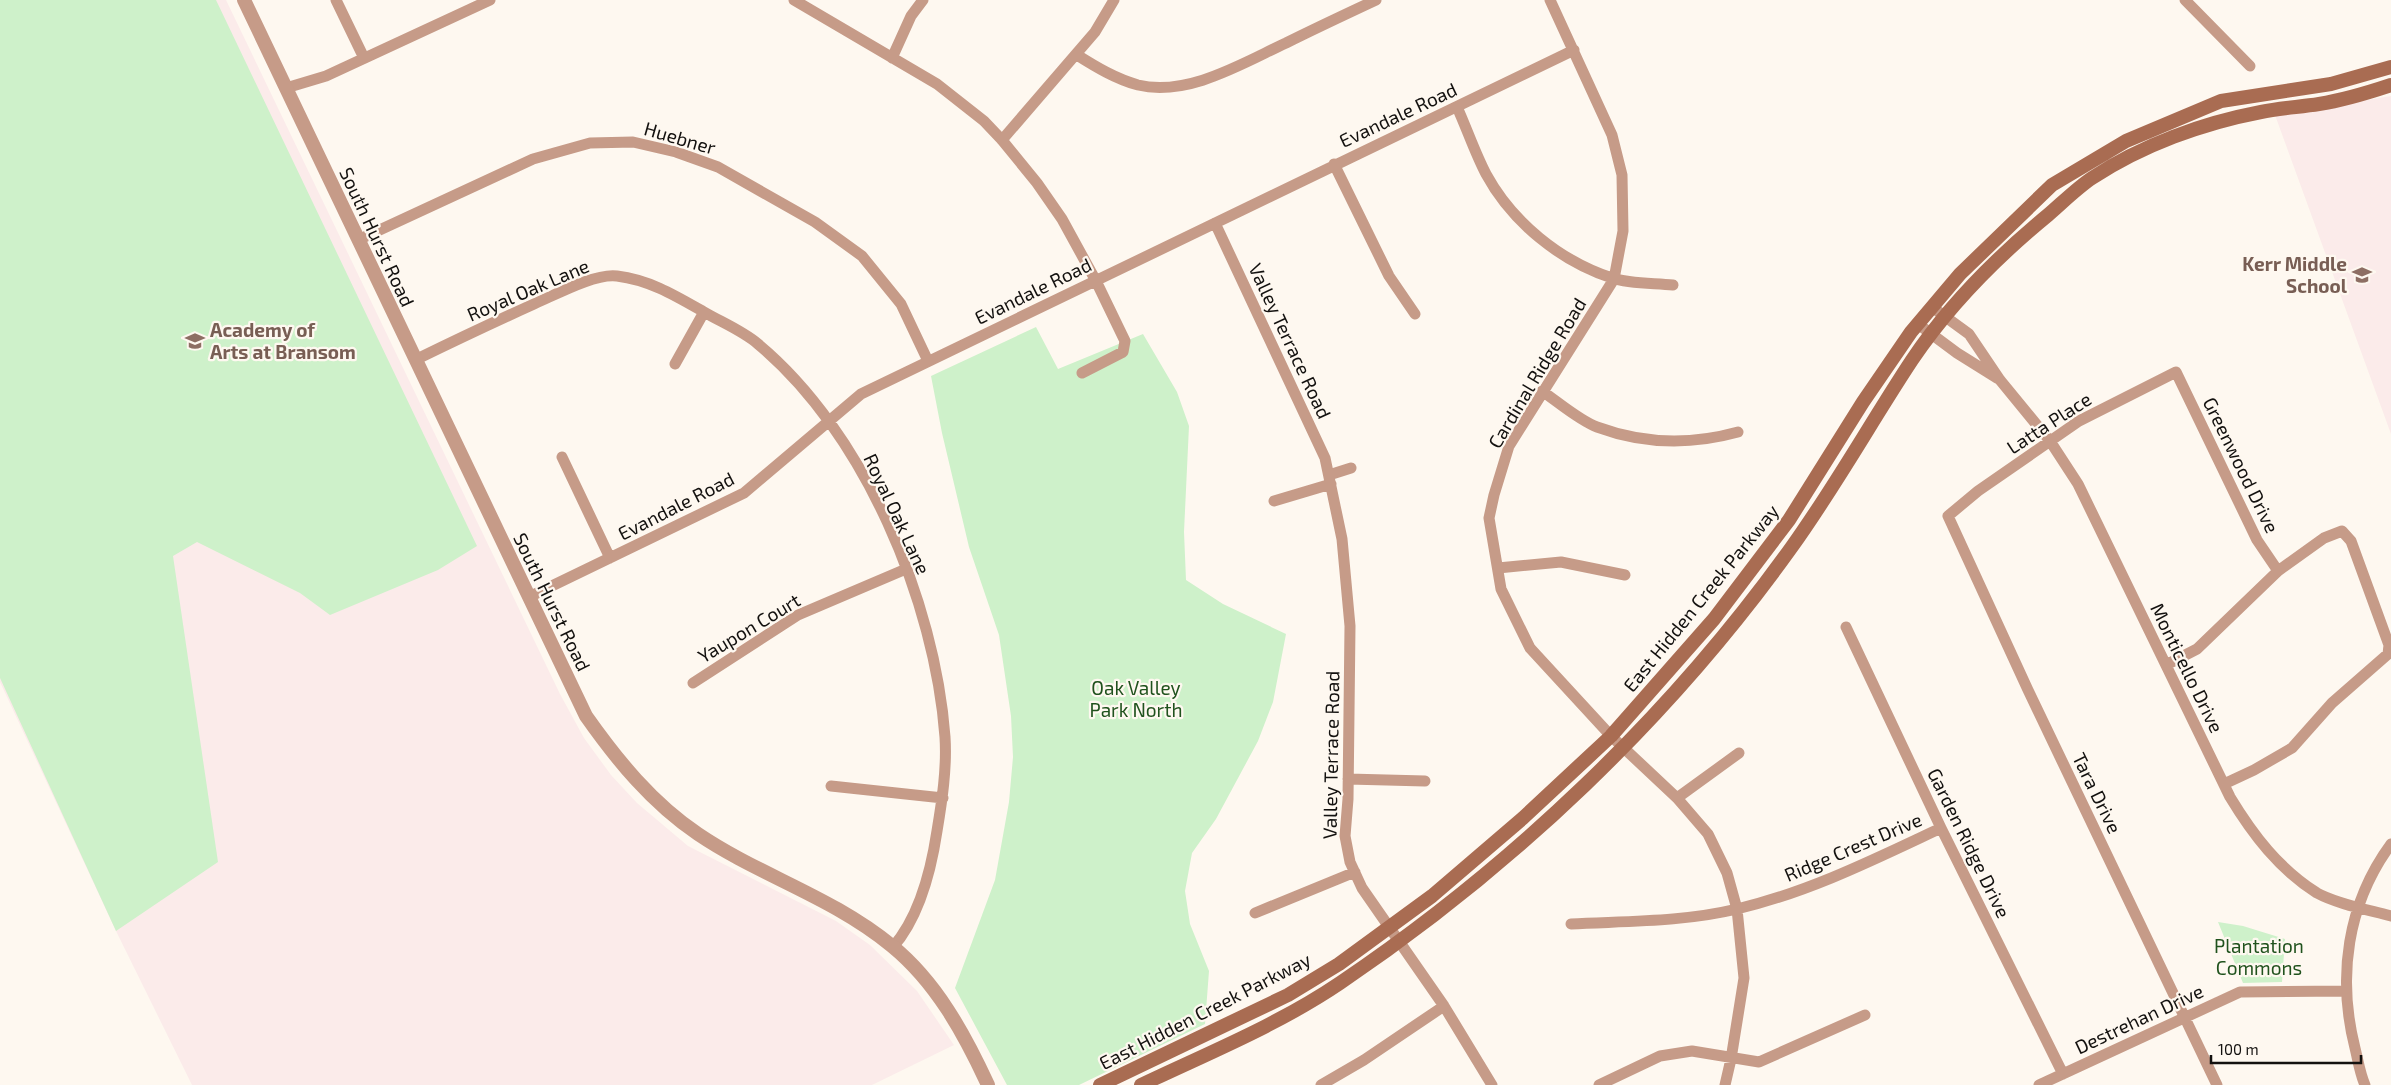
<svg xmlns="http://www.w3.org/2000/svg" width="2391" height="1085" font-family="'Exo 2',sans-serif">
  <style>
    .education { fill: #fbebea }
    .green { fill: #cef1ca }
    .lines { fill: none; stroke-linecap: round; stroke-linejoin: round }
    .minor { stroke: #c69b88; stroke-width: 11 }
    .tertiary { stroke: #c69b88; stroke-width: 14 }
    .secondary { stroke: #a96c52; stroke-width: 14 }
    .labels { text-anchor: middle; stroke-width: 4.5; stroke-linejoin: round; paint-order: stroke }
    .street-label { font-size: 19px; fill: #13110f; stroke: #fef8f0 }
    .education-label { font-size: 19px; font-weight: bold; fill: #785e54; stroke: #fef8f0; text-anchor: end }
    .park-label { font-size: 19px; fill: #20521d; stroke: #fef8f0 }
  </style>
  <rect width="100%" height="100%" fill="#fef8f0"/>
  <!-- education -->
  <path class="education" d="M0 0H226L560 694 584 738 611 775 637 803 688 846 836 921 870 945 917 991 954 1045 872 1085H192L116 931 0 682Z
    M2391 96V434L2275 115Z"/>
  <!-- green -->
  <path class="green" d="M0 0H216L477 546 438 570 330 615 300 593 197 542 173 556 218 862 116 931 0 678Z
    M1036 327 1058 369 1143 334 1177 392 1189 426 1184 532 1186 580 1223 604 1286 634 1273 702 1258 741 1216 819 1192 853 1185 891 1190 924 1209 971 1205 1024 1079 1085H1007L955 988 995 880 1009 802 1013 757 1011 716 999 635 969 547 942 433 931 376Z
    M2218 922 2243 926 2285 939 2282 982 2243 983Z"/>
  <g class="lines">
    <!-- minor -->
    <path class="minor" d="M336 0 364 58
      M794 0 937 84 984 121 1002 140 1037 183 1062 219 1096 281 1125 341 1123 352 1082 373
      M1550 0 1612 135 1622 175 1623 231 1614 279 1509 446 1494 495 1489 518 1501 589 1530 648 1611 736 1677 798 1708 834 1727 873 1737 909 1744 978 1731 1059 1725 1085
      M2185 0 2250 66
      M1077 55C1096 67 1116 79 1138 85 1188 97 1243 63 1286 43 1316 28 1346 14 1376 0
      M892 58 911 16 923 0
      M286 88 326 76 490 0
      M1457 107C1467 129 1475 153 1486 174 1512 222 1560 261 1612 278 1630 284 1654 283 1673 285
      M1002 140 1095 32 1114 0
      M1334 164 1389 276 1415 314
      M1215 223 1325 458 1342 539 1350 626 1348 799 1345 836 1350 862 1362 888 1444 1006 1492 1085
      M358 240 533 159 590 143 633 142 676 152 718 167 815 222 862 256 901 304 928 361
      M1932 307 1969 334 2000 380 2050 441 2078 484 2230 797C2253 835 2279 869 2317 893 2337 904 2369 910 2391 916
      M1918 324 1957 353 1997 378
      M415 360C454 341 494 322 534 304 555 295 595 273 617 276 650 280 676 296 704 312 721 322 743 331 758 344 864 432 935 601 945 737 947 768 942 801 937 831 931 871 920 916 893 947
      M675 364 704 312
      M1542 391C1558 402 1580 421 1597 427 1643 444 1691 445 1738 432
      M562 457 610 558
      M1329 475 1351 468
      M1274 501 1331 484
      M1498 568 1561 562 1625 575
      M529 597 744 493 861 394 1574 50
      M1846 627 1941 828 2063 1074
      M2166 665 2197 649 2278 571 2324 538 2342 531 2351 541 2389 645 2388 654 2332 703 2292 748 2254 770 2224 784
      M693 683 798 615 906 569
      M1348 779 1425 781
      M831 786 943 798
      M1677 798 1739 753
      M1255 913 1355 872
      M1571 924C1627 921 1683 922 1737 909 1809 892 1875 859 1941 828
      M1321 1085 1364 1060 1444 1006
      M1599 1085 1660 1056 1692 1051 1759 1062 1865 1015
      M2039 1085 2240 992 2346 991
      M2217 1085 2028 690 1948 516 1978 491 2079 421 2176 372 2257 540 2278 571
      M2365 1085C2360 1074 2358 1060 2355 1048 2337 977 2347 904 2391 844"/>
    <!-- tertiary -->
    <path class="tertiary" d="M244 0 586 716C617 760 652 803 698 834 760 876 831 896 892 946 936 982 964 1033 988 1085"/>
    <!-- secondary -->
    <path class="secondary" d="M1100 1085 1288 995 1339 964 1432 896 1523 818 1611 736 1714 619 1789 520 1863 402 1911 332 1960 274 2052 185 2126 141 2221 101 2331 84 2391 67
      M1141 1085C1208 1053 1278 1025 1340 983 1513 866 1669 718 1791 548 1835 487 1871 422 1912 360 1949 305 1997 257 2048 215 2062 203 2077 188 2092 178 2142 145 2203 123 2261 112 2280 108 2300 107 2319 104 2344 100 2367 93 2391 85"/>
  </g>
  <!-- icons -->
  <defs>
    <symbol id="school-bare" viewBox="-9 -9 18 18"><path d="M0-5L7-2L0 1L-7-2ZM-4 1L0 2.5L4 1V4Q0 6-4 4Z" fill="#8d6e63" stroke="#fef8f0" stroke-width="2.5" paint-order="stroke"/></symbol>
  </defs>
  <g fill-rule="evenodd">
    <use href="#school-bare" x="2348" y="261" width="28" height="28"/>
    <use href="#school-bare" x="181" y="327" width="28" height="28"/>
  </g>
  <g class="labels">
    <!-- street labels -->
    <g class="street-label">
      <text transform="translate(1398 115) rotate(-25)" y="7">Evandale Road</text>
      <text transform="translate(680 138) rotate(16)" y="7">Huebner</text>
      <text transform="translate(377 237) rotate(65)" y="7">South Hurst Road</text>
      <text transform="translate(528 290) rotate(-23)" y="7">Royal Oak Lane</text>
      <text transform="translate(1033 291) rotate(-26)" y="7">Evandale Road</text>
      <text transform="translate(1290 341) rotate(65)" y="7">Valley Terrace Road</text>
      <text transform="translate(1537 373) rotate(-59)" y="7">Cardinal Ridge Road</text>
      <text transform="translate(2049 423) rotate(-33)" y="7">Latta Place</text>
      <text transform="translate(2241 465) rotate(64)" y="7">Greenwood Drive</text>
      <text transform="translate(676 506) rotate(-27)" y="7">Evandale Road</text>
      <text transform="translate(897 514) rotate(65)" y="7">Royal Oak Lane</text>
      <text transform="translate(1701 598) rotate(-51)" y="7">East Hidden Creek Parkway</text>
      <text transform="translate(552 602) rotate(64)" y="7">South Hurst Road</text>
      <text transform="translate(749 628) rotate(-31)" y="7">Yaupon Court</text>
      <text transform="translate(2187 668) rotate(64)" y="7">Monticello Drive</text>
      <text transform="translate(1331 755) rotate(-89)" y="7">Valley Terrace Road</text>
      <text transform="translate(2097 793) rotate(64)" y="7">Tara Drive</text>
      <text transform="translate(1969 843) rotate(64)" y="7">Garden Ridge Drive</text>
      <text transform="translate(1853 847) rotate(-23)" y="7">Ridge Crest Drive</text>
      <text transform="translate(1205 1011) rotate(-27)" y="7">East Hidden Creek Parkway</text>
      <text transform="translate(2139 1019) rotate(-25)" y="7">Destrehan Drive</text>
    </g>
    <!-- education labels -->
    <g class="education-label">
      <text x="2347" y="271">Kerr Middle<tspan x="2347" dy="22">School</tspan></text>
      <text x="210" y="337" text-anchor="start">Academy of<tspan x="210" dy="22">Arts at Bransom</tspan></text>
    </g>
    <!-- park labels -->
    <g class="park-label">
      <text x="1136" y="695">Oak Valley<tspan x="1136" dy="22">Park North</tspan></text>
      <text x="2259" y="953">Plantation<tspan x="2259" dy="22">Commons</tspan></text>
    </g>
  </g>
  <!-- scale -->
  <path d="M2211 1055v8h150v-8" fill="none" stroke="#13110f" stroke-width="2.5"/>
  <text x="2218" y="1055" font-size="15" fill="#13110f" stroke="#fef8f0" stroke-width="4" paint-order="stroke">100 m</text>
</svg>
